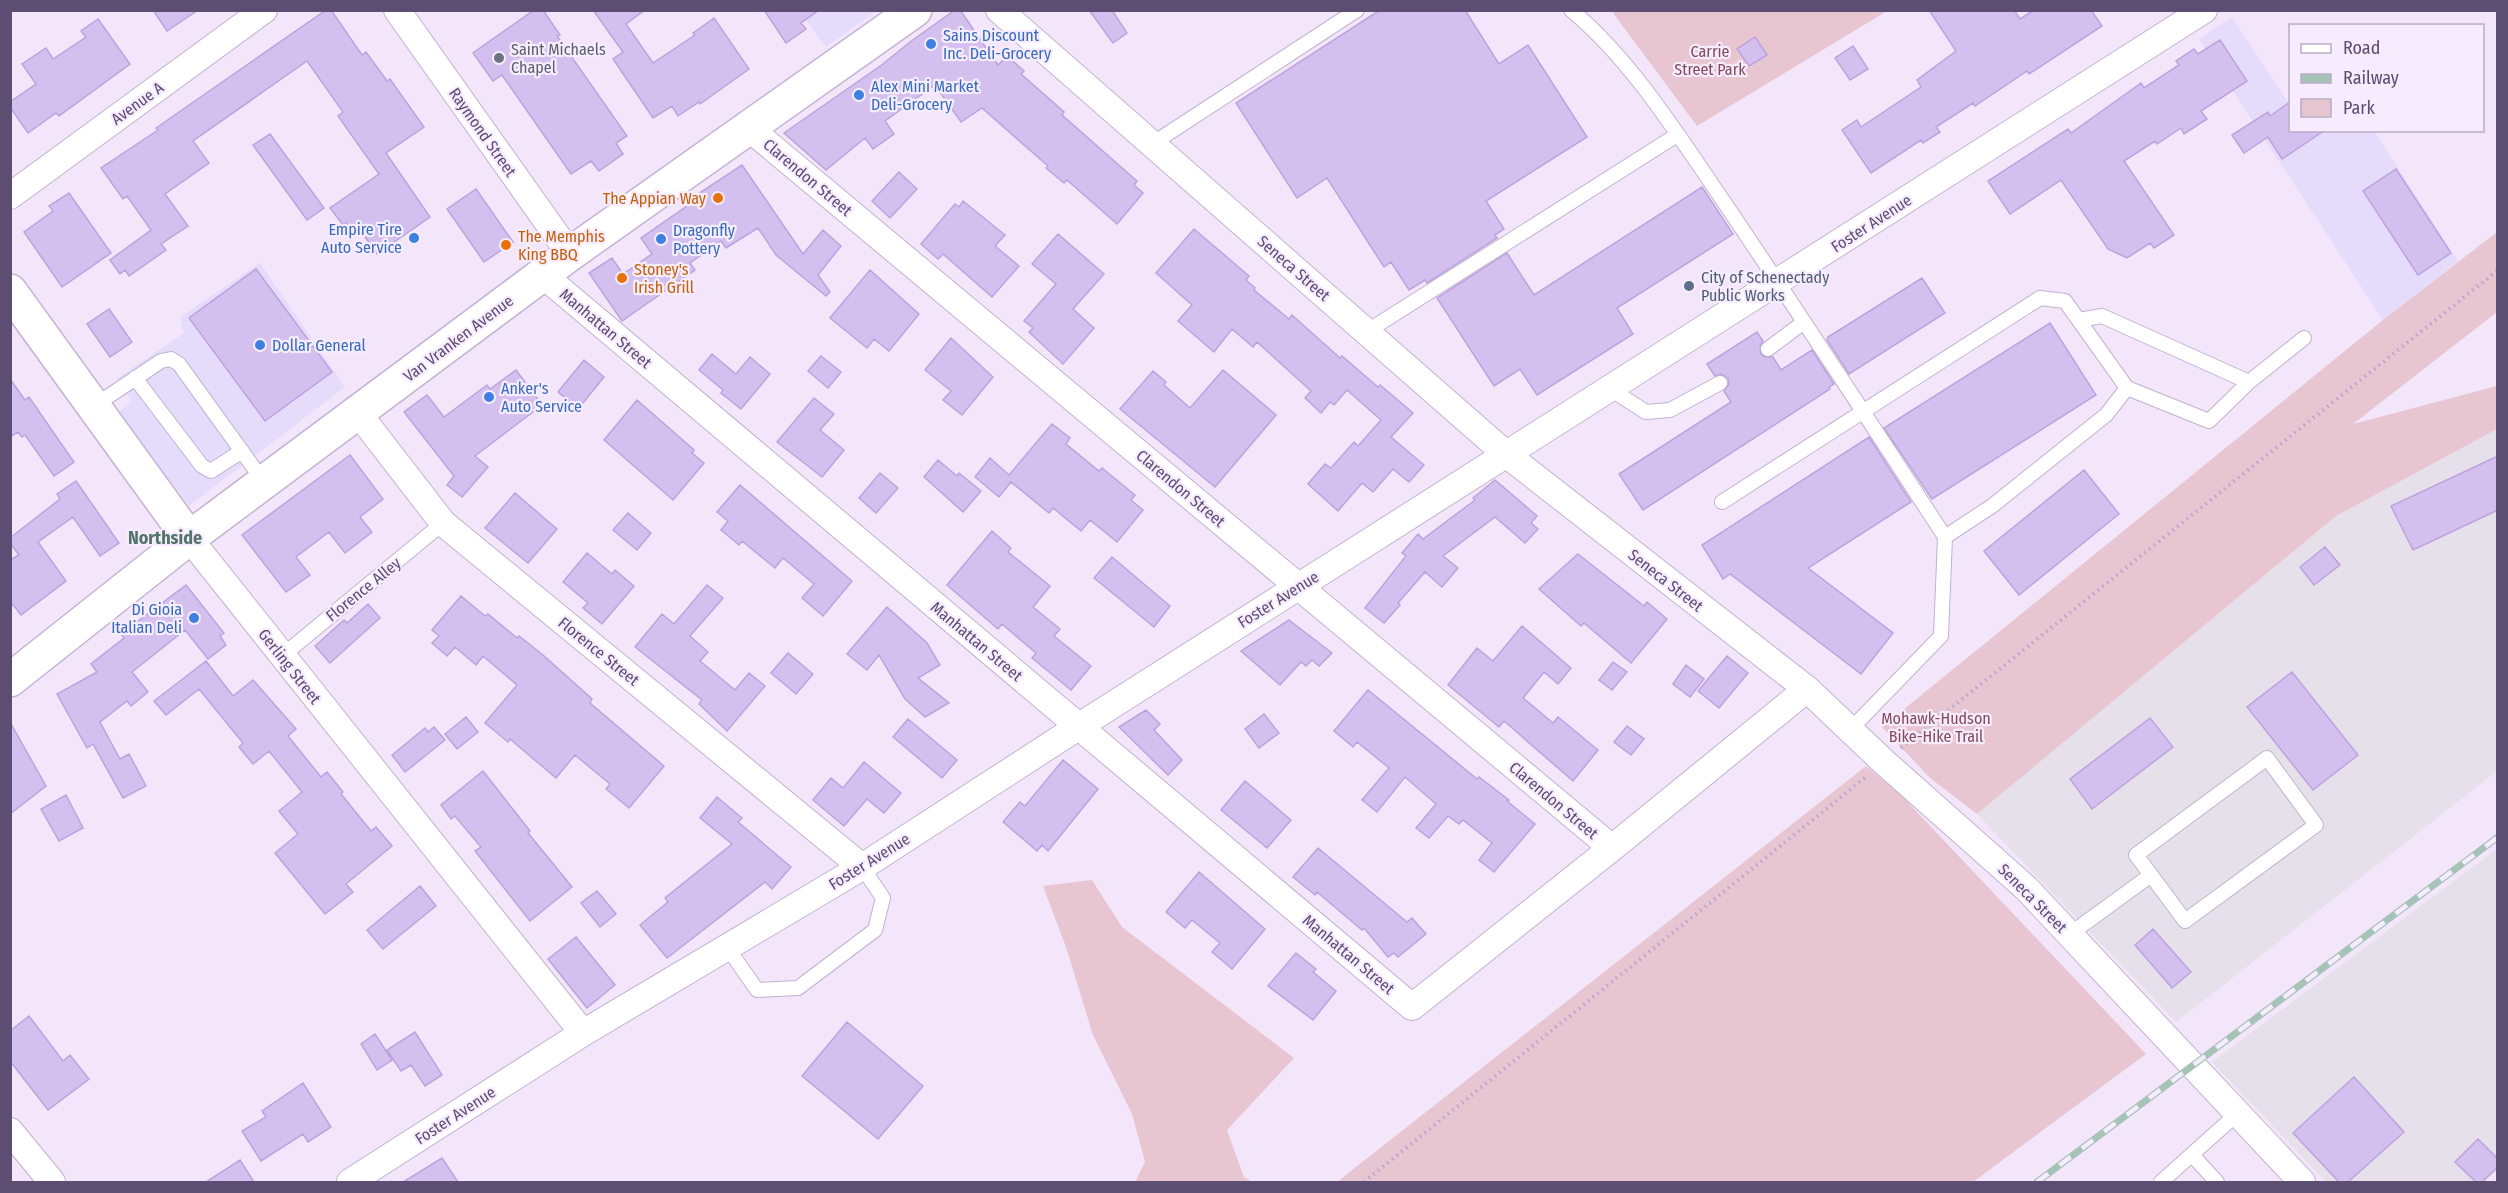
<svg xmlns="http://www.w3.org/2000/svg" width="2508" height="1193" font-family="'Fira Sans Condensed',sans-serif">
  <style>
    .commercial { fill: #e5dbfa }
    .industrial { fill: #e6e0eb }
    .green { fill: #e7c6d2 }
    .building { fill: #d4c0ee; stroke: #bca2df; stroke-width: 1.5 }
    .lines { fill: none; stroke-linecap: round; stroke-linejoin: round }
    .lane-casing { stroke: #c1b2d0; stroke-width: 16 }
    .street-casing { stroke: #c1b2d0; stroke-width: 28 }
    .secondary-casing { stroke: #c3b2d5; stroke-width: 36 }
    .path { stroke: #b8a3d3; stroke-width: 4; stroke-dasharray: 1.5 4.5; stroke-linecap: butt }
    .lane { stroke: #fff; stroke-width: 14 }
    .street { stroke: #fff; stroke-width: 26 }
    .secondary { stroke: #fff; stroke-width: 33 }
    .rail-casing { stroke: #a6c3b7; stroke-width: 7 }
    .rail { stroke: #f7ecfe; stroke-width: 4.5; stroke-dasharray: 14; stroke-linecap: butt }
    .shop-dot { fill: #3f7fe0; stroke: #f7ecfe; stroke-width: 2 }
    .worship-dot { fill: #6b7280; stroke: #f7ecfe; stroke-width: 2 }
    .food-dot { fill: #e8710a; stroke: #f7ecfe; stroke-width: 2 }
    .service-dot { fill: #5c6f8a; stroke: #f7ecfe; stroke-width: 2 }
    .labels { text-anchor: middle; stroke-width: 4.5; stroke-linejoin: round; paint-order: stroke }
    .shop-label { font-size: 16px; fill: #366cbe; stroke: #f7ecfe; text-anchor: start }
    .worship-label { font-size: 16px; fill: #5b616d; stroke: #f7ecfe; text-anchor: start }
    .park-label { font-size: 16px; fill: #824c5a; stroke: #f7ecfe }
    .street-label { font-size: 16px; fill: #5c4d72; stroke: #f7ecfe }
    .food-label { font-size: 16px; fill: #c56008; stroke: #f7ecfe; text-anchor: start }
    .service-label { font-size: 16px; fill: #4e5e75; stroke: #f7ecfe; text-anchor: start }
    .neighbourhood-label { font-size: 18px; font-weight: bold; fill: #53746a; stroke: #f7ecfe }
  </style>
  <rect width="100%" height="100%" fill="#f3e6fa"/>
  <!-- commercial -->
  <path class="commercial" d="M799 11H876L826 47Z
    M2232 17 2287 101 2290 99V130L2374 131 2458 261 2383 320 2199 39Z
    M260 263 345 387 189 506 118 412 132 401 116 379 184 333 180 317Z"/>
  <!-- industrial -->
  <path class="industrial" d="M2497 429V771L2176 1022 1977 814 2336 516Z
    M2497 849 2498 1169 2484 1182H2326L2212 1062Z"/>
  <!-- green -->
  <path class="green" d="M1617 10 1887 11 1697 126 1613 13Z
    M2497 232V312L2353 424 2497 386V429L2336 516 1977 814 1930 778 1882 727 2383 320Z
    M1866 766 1899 793 2146 1054 1973 1182H1337Z
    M1092 880 1122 927 1294 1058 1227 1130 1244 1177 1252 1182H1135L1145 1162 1132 1114 1093 1035 1066 947 1043 886Z"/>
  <!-- building -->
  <path class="building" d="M153 10H198L167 31Z
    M326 10H331L362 55 366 52 387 81 390 79 424 127 386 153 430 217 377 254 361 231 354 235 346 223 343 225 330 208 379 174 338 116 343 112 307 61 193 141 209 163 165 194 188 226 161 244 166 250 129 276 125 270 120 274 110 260 151 230 127 196 123 199 101 168 158 130 156 128Z
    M534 10H543L560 35 557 36 627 136 616 143 623 154 599 171 591 161 571 174 502 75 493 81 473 53Z
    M593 10H645L626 24 653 63 695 35 693 33 714 18 749 69 700 104 699 102 678 116 672 106 653 118 613 59 623 52Z
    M764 10H819L801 23 806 29 786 43Z
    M955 10H960L998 65 1007 56 1024 71 1021 74 1064 112 1062 115 1137 181 1134 185 1143 193 1117 224 1067 180 1064 183 1046 168 1048 166 982 108 961 122 935 85 885 121 894 134 873 149 865 138 826 170 784 133 883 64 910 42Z
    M1089 10H1112L1127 33 1113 43Z
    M1380 10H1465L1499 64 1528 45 1587 137 1486 201 1504 229 1495 235 1497 238 1427 283 1425 280 1409 290 1391 262 1384 267 1327 178 1297 198 1236 103Z
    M1929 10H2014L2020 19 2034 10H2091L2102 26 2029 74 2027 71 1975 106 1973 103 1936 127 1940 132 1923 143 1921 140 1871 173 1842 130 1857 120 1861 127 1921 87 1917 80 1956 51Z
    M98 19 130 64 59 116 56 113 28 133 10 107V102L36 84 22 64 46 48 53 59 86 37 81 31Z
    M1755 37 1767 55 1749 66 1737 49Z
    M2220 40 2247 81 2201 111 2207 119 2184 134 2181 128 2157 144 2155 141 2124 161 2174 235 2154 248 2150 243 2127 258 2108 249 2061 180 2010 214 1988 181 2068 129 2071 133 2141 83 2144 88 2179 65 2176 61 2194 49 2198 54Z
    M1853 46 1868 69 1850 80 1835 58Z
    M2290 102V130H2325L2282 159 2268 137 2244 153 2232 135 2268 112 2270 116Z
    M270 134 324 208 307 220 253 145Z
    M742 165 803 254 823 230 841 246 818 275 830 292 826 296 776 255 758 228 726 248 721 241 690 263 695 270 622 321 589 273 612 258 623 274 652 254 641 238 694 201 692 198Z
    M2396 169 2451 253 2418 275 2363 191Z
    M899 172 917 189 890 218 872 201Z
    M1702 187 1733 234 1617 308 1633 334 1537 395 1520 369 1494 386 1437 298 1507 253 1534 295Z
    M476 189 513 242 484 262 447 209Z
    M69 193 111 253 62 287 24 232 53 211 49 206Z
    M963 201 1005 235 995 246 1019 266 992 297 943 254 938 259 921 244 955 204 959 207Z
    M1194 229 1249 276 1246 280 1255 288 1254 290 1289 319 1292 315 1340 358 1342 356 1378 387 1380 385 1413 413 1391 437 1424 465 1409 482 1393 469 1373 492 1362 483 1338 511 1308 484 1325 464 1331 468 1354 442 1358 446 1381 420 1347 390 1334 405 1330 402 1321 413 1305 398 1311 391 1257 342 1253 347 1232 329 1214 352 1178 321 1192 305 1156 273Z
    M1058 234 1104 274 1073 309 1094 328 1063 364 1029 332 1033 328 1024 321 1056 284 1032 264Z
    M256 269 332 372 265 421 189 318Z
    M870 270 919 314 889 351 874 339 867 348 830 318Z
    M1922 278 1945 313 1849 374 1827 340 1828 337Z
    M109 309 132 342 110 357 87 324Z
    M2050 323 2096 395 1932 499 1884 428Z
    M1757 332 1763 341 1760 346 1761 354 1765 357H1773L1781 370 1812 350 1834 384 1829 387 1830 389 1643 510 1619 474 1731 402 1724 391 1729 384 1728 378 1721 374 1715 376 1707 364Z
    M951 338 993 377 962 415 943 400 951 391 925 370Z
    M712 354 736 374 750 357 770 374 741 409 721 393 723 390 699 370Z
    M821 356 841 372 828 388 808 371Z
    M584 360 604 377 578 409 558 392Z
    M516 370 542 405 475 456 488 467 462 497 447 485 454 476 404 412 427 395 444 417 487 385 490 389Z
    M1223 370 1276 415 1215 487 1120 409 1153 371 1166 382 1164 385 1190 408Z
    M10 379 25 400 29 397 74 462 54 476 25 435 22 437 18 432 10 437Z
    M814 398 834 414 820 430 844 450 822 477 777 442Z
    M637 400 694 450 692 453 704 463 673 500 604 440Z
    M1052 424 1070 438 1066 444 1099 471 1102 468 1135 495 1131 500 1143 510 1117 542 1090 520 1081 531 1053 508 1049 513 1011 482 999 497 975 477 990 458 1009 475Z
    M1869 437 1911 502 1808 568 1893 633 1861 674 1730 574 1723 579 1702 545Z
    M350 455 383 499 360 517 372 532 345 553 329 532 296 557 310 575 286 592 242 535Z
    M2498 456V510L2413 550 2391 506Z
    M938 460 957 476 959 473 981 491 963 512 924 477Z
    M2084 470 2119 514 2019 595 1984 551Z
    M880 473 898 488 876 513 859 498Z
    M1495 480 1537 516 1531 523 1538 529 1525 543 1495 517 1443 556 1458 568 1442 587 1425 572 1398 603 1400 605 1384 623 1365 608 1406 556 1402 553 1418 534 1423 539 1475 500 1473 498Z
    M76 481 119 543 100 556 73 517 38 542 66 581 21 615 10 601V560L19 555 10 543V538L60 499 57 494Z
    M740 485 852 581 823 616 802 598 814 584 783 558 775 568 742 541 739 545 721 530 728 521 717 512Z
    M515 493 557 529 528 563 485 528Z
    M628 513 651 533 637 550 613 530Z
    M992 531 1011 548 1008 552 1050 586 1033 607 1060 629 1054 636 1091 666 1071 690 1032 658 1036 653 1002 624 998 629 947 585Z
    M2325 547 2340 565 2314 585 2300 567Z
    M587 553 612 574 615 570 634 586 602 624 583 608 588 603 563 582Z
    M1578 554 1644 606 1647 602 1667 619 1631 663 1584 623 1581 626 1539 589Z
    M1112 557 1170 606 1154 627 1094 578Z
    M186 585 224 633 220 636 226 645 208 659 185 630 132 672 148 692 131 706 127 701 100 722 120 759 129 754 146 786 123 798 93 744 87 748 57 694 97 672 91 664 124 638 121 634Z
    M707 585 723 598 690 636 708 652 700 661 735 690 749 673 765 686 727 731 699 704 702 700 635 647 662 614 674 624Z
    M461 596 485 616 488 614 517 638 519 636 543 655 592 699 590 703 664 766 629 808 606 789 610 784 575 755 556 778 510 739 508 742 485 723 517 685 483 656 476 665 455 647 447 656 432 643 439 636 432 630Z
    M368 604 380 618 330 663 315 646 344 620 347 623Z
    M887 607 927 643 940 665 918 678 949 703 925 717 905 699 879 655 867 670 847 654Z
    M1289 620 1332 653 1319 666 1312 660 1306 666 1301 662 1280 685 1241 651Z
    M1522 626 1571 668 1558 684 1544 672 1523 698 1553 723 1558 717 1598 750 1573 781 1504 721 1499 727 1448 685 1477 648 1493 661Z
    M788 653 813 674 796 694 771 673Z
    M1727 656 1748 673 1719 708 1698 691Z
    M206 661 233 696 253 680 296 729 288 736 321 777 327 772 343 792 341 794 371 831 376 827 392 846 346 884 353 892 325 914 275 853 298 834 279 811 302 792 269 751 253 764 239 747 243 743 199 689 166 715 154 701Z
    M1613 662 1627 672 1612 690 1599 680Z
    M1686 665 1704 679 1690 697 1673 684Z
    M2292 672 2358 755 2313 790 2247 707Z
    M1368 690 1477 779 1479 777 1509 800 1507 801 1535 824 1494 872 1479 860 1492 843 1463 820 1459 824 1448 816 1429 838 1416 828 1436 804 1405 777 1377 812 1362 800 1389 768 1357 742 1353 747 1334 731Z
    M1146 710 1160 724 1154 730 1182 760 1168 775 1119 727Z
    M1264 714 1279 733 1259 748 1245 729Z
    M466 717 478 732 457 749 445 734Z
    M2150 718 2173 747 2092 809 2070 779Z
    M908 719 957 760 942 778 893 737Z
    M10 722 46 786 10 814Z
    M1627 726 1644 739 1631 755 1614 742Z
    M434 727 445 740 405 772 392 755 425 728 428 732Z
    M1063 760 1098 789 1048 851 1042 845 1037 851 1003 822 1020 802 1025 806Z
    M864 762 901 793 884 813 867 799 844 826 813 800 831 778 843 788Z
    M483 771 530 831 528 833 572 887 530 921 475 851 481 847 455 816 451 819 441 805Z
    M1245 781 1291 820 1267 848 1221 810Z
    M66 795 83 828 59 841 41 809Z
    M717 797 742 818 738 822 791 867 772 889 765 882 667 958 640 925 668 902 665 898 732 844 700 818Z
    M1318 848 1407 922 1412 918 1426 934 1398 957 1394 953 1388 957 1364 928 1362 930 1317 892 1315 895 1293 877Z
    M1199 872 1265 929 1232 969 1212 952 1220 943 1192 920 1185 928 1166 912Z
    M420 886 436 906 383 949 367 930Z
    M597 891 616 914 600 927 581 903Z
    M2153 929 2191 972 2172 988 2135 945Z
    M576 937 615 985 587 1008 548 959Z
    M1296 953 1316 969 1313 972 1336 991 1313 1020 1268 986Z
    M29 1016 63 1061 70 1055 89 1079 48 1110 10 1061V1031Z
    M847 1022 923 1086 878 1139 802 1076Z
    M415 1032 442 1075 425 1086 411 1065 401 1071 387 1050Z
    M375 1034 392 1060 377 1070 361 1044Z
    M2354 1077 2404 1132 2348 1182H2339L2293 1133Z
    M303 1083 331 1127 308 1142 303 1134 261 1161 242 1131 266 1117 262 1111Z
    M2478 1139 2498 1159V1167L2482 1182H2476L2455 1162Z
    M442 1158 458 1182H403Z
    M240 1160 254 1182H206Z"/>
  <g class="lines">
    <defs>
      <path id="lane" d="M1571 10C1631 59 1680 138 1724 202 1799 313 1872 425 1945 537
        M1152 144 1357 10
        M2079 320 2102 316 2249 382 2209 421 2127 388
        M1366 332 1677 135
        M1768 349 1804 322
        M135 378 202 466 211 471 242 451
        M2249 382 2304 338
        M1610 389 1646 412 1670 410 1720 383
        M94 406 161 361 171 359 179 364 264 482
        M1722 502 2040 298 2065 301 2127 388 2106 415 1992 506 1945 537 1941 636 1850 730
        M282 656 443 523
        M2070 934 2151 875 2185 921 2316 825 2267 758 2136 855 2151 875
        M727 947 757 990 798 988 875 930 883 898 862 867
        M2192 1155 2217 1182
        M2161 1182 2238 1113"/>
      <path id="street" d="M397 10 570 254
        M999 10 1507 455 1807 689 1884 762 2026 888 2302 1182
        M750 129 1612 848
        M10 196 264 10
        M543 275 1412 1007 1612 848 1807 689
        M358 413 443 523 862 867
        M189 538 583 1033
        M10 1131 52 1182
        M350 1182 583 1033 862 867 1078 727 2204 10"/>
      <path id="secondary" d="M10 291 189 538
        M10 680 189 538 570 254 915 10"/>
    </defs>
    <!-- lane casing -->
    <use href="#lane" class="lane-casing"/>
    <!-- street casing -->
    <use href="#street" class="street-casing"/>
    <!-- secondary casing -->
    <use href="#secondary" class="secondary-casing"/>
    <!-- path -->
    <path class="path" d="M1901 748 2498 270
      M1364 1182 1867 776"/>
    <!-- lane -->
    <use href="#lane" class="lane"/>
    <!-- street -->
    <use href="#street" class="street"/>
    <!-- secondary -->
    <use href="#secondary" class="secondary"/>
    <defs>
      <path id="rail" d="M2037 1182 2498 837"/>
    </defs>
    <!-- rail casing -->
    <use href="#rail" class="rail-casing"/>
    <!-- rail -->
    <use href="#rail" class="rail"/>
  </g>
  <!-- markers -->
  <g class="shop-dot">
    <circle cx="931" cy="44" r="6"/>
    <circle cx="859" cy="95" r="6"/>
    <circle cx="414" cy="238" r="6"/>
    <circle cx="661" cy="239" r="6"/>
    <circle cx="260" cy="345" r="6"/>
    <circle cx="489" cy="397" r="6"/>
    <circle cx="194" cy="618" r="6"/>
  </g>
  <circle class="worship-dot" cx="499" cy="58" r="6"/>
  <g class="food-dot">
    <circle cx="718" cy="198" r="6"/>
    <circle cx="506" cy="245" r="6"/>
    <circle cx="622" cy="278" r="6"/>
  </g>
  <circle class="service-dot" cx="1689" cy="286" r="6"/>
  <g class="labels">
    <!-- shop labels -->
    <g class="shop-label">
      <text x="943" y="41">Sains Discount<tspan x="943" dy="18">Inc. Deli-Grocery</tspan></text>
      <text x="871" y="92">Alex Mini Market<tspan x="871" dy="18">Deli-Grocery</tspan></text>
      <text x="402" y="235" text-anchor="end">Empire Tire<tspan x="402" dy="18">Auto Service</tspan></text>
      <text x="673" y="236">Dragonfly<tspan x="673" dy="18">Pottery</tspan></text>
      <text x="272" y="351">Dollar General</text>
      <text x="501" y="394">Anker's<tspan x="501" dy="18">Auto Service</tspan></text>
      <text x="182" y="615" text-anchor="end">Di Gioia<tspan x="182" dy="18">Italian Deli</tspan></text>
    </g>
    <!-- worship labels -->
    <g class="worship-label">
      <text x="511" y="55">Saint Michaels<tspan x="511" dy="18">Chapel</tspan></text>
    </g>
    <!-- park labels -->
    <g class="park-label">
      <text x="1710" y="57">Carrie<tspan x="1710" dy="18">Street Park</tspan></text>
      <text x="1936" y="724">Mohawk-Hudson<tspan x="1936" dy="18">Bike-Hike Trail</tspan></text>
    </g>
    <!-- street labels -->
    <g class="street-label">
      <text transform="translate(137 103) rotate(-36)" y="6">Avenue A</text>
      <text transform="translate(483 132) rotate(55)" y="6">Raymond Street</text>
      <text transform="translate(808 177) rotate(40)" y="6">Clarendon Street</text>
      <text transform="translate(1871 223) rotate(-33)" y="6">Foster Avenue</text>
      <text transform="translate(1294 268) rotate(41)" y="6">Seneca Street</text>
      <text transform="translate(606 328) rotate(40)" y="6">Manhattan Street</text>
      <text transform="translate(458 338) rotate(-37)" y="6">Van Vranken Avenue</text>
      <text transform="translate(1181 488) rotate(40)" y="6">Clarendon Street</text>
      <text transform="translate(1666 580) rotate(38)" y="6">Seneca Street</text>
      <text transform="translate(363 589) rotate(-39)" y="6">Florence Alley</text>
      <text transform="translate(1278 599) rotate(-32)" y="6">Foster Avenue</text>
      <text transform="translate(977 641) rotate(40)" y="6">Manhattan Street</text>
      <text transform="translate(599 651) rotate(39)" y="6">Florence Street</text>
      <text transform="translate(290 666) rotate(52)" y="6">Gerling Street</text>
      <text transform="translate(1554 800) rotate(40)" y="6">Clarendon Street</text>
      <text transform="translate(869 861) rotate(-32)" y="6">Foster Avenue</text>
      <text transform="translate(2033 898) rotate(45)" y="6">Seneca Street</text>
      <text transform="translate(1349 954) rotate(40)" y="6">Manhattan Street</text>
      <text transform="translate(455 1115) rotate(-33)" y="6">Foster Avenue</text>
    </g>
    <!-- food labels -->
    <g class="food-label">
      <text x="706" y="204" text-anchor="end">The Appian Way</text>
      <text x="518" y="242">The Memphis<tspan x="518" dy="18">King BBQ</tspan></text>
      <text x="634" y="275">Stoney's<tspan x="634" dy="18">Irish Grill</tspan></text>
    </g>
    <!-- service labels -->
    <g class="service-label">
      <text x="1701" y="283">City of Schenectady<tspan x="1701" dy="18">Public Works</tspan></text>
    </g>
    <!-- neighbourhood labels -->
    <g class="neighbourhood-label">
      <text x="165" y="544">Northside</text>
    </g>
  </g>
  <!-- border -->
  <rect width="2508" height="1193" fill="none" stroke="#5c4d72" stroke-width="24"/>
  <!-- legend -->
  <rect x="2289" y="24" width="195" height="108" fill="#f7ecfe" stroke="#b9acc6" stroke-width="1.5"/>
  <rect x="2301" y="44" width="30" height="9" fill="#ffffff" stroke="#b9acc6" stroke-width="1.5"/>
  <text x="2343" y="54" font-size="18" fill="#5c4d72">Road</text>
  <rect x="2301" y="74" width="30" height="9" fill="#a6c3b7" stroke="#b9acc6" stroke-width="1.5"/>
  <text x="2343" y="84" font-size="18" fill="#5c4d72">Railway</text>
  <rect x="2301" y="99" width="30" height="18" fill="#e7c6d2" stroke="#b9acc6" stroke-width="1.5"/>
  <text x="2343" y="114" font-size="18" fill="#5c4d72">Park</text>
</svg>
